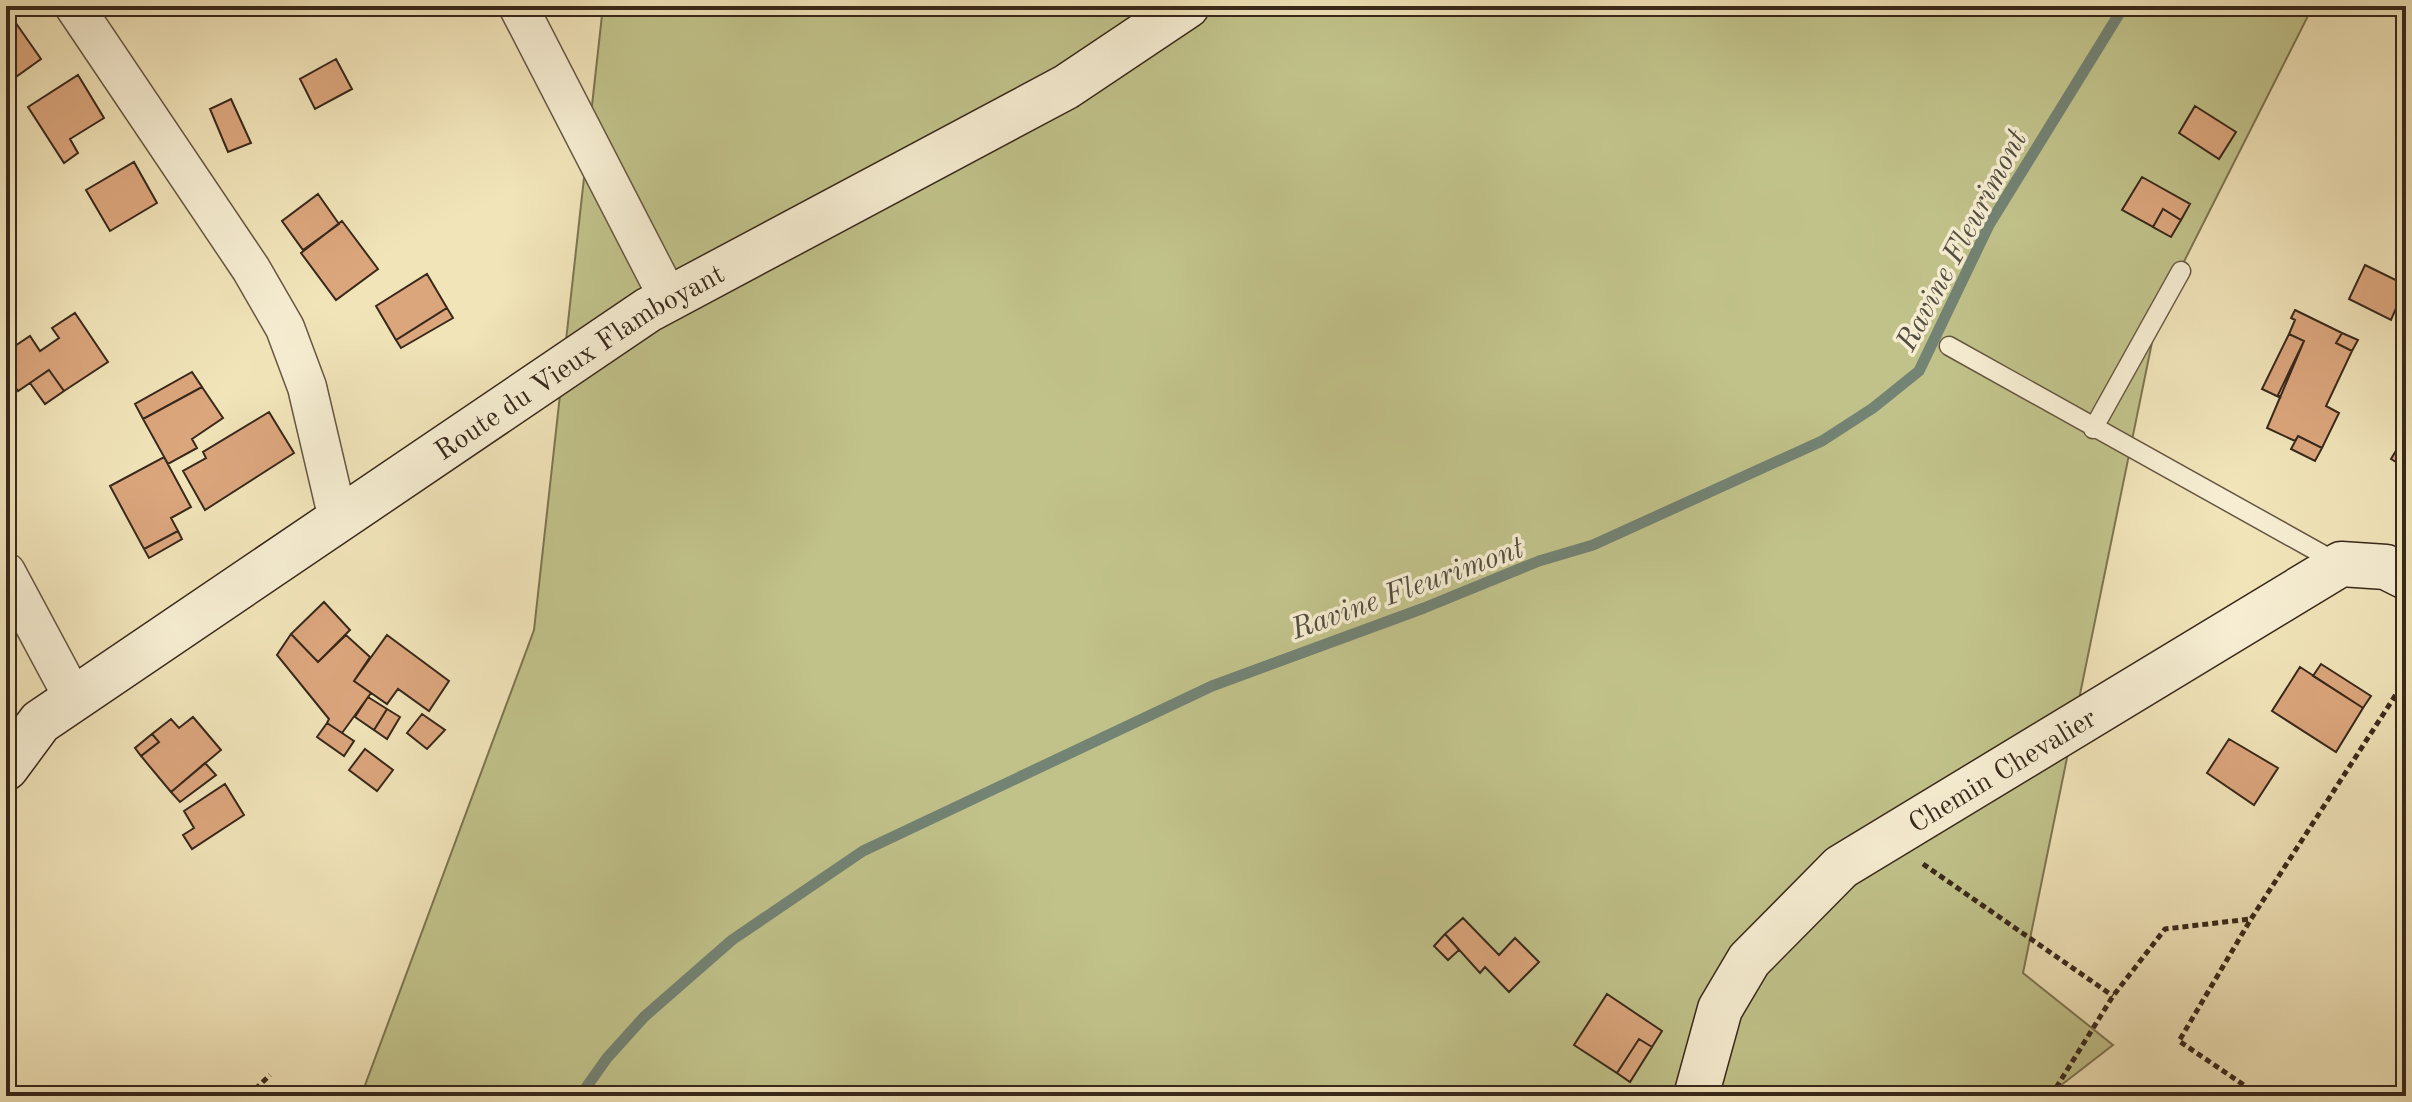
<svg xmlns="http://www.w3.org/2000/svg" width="2412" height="1102" font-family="'Old Standard TT',serif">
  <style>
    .green { fill: #c1c28a; stroke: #7c7552; stroke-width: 2 }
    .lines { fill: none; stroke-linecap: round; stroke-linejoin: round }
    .stream { stroke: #738374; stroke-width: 11 }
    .building { fill: #dca67d; stroke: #38281b; stroke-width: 2 }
    .lane-casing { stroke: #665742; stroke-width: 21 }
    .street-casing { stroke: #665742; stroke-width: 41 }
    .secondary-casing { stroke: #38281b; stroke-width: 47 }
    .path { stroke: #38281b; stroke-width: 5; stroke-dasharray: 6 4; stroke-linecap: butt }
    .lane { stroke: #f6edd2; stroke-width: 18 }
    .street { stroke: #f6edd2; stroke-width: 38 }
    .secondary { stroke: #f6edd2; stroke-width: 44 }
    .labels { text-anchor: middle; stroke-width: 7; stroke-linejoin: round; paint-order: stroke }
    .street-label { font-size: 28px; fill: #38281b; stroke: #f6edd2 }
    .water-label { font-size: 30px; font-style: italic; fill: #514e40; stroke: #f6edd2 }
  </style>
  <rect width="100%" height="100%" fill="#f1e4b9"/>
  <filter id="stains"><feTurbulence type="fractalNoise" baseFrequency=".0025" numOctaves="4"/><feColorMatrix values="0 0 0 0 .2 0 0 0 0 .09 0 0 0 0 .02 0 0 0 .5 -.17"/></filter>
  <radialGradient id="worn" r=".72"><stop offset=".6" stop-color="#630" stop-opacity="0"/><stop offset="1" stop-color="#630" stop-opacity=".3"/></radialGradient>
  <!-- green -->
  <path class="green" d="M603 6H2313L2158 313 2023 973 2113 1045 2047 1096H361L534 630Z"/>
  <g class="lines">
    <!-- stream -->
    <path class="stream" d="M580 1096 607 1058 644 1017 732 940 863 851 1212 686 1424 608 1539 561 1593 545 1822 441 1873 408 1919 371 1989 225 2124 6"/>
  </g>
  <!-- building -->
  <path class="building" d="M6 9 41 59 6 84Z
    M336 59 352 89 315 109 300 79Z
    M78 75 104 118 70 139 78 153 64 163 28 107Z
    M231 99 251 143 228 152 210 109Z
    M2195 106 2236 132 2219 159 2179 133Z
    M134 162 157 203 110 231 86 190Z
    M2142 177 2190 204 2181 220 2163 209 2153 227 2122 210Z
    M318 194 339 224 303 250 282 221Z
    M2163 209 2181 220 2171 237 2153 227Z
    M342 221 378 269 336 300 301 253Z
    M2365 265 2406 285 2391 320 2349 299Z
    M427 274 447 308 396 340 376 306Z
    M447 308 453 318 401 348 396 340Z
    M2295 310 2342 333 2336 343 2352 351 2326 406 2339 413 2322 448 2298 436 2295 441 2267 428 2304 341 2289 334 2295 320 2291 318Z
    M75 313 108 362 64 391 49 370 18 391 6 374V352L30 336 40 351 59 338 52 328Z
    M2342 333 2358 340 2352 351 2336 343Z
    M2289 334 2304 341 2278 395 2281 398 2262 389Z
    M49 370 64 391 45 404 30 383Z
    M192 372 202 387 143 419 135 404Z
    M202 387 223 418 192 439 197 448 168 464 143 419Z
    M269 412 294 453 205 510 183 471 206 458 203 452Z
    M2298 436 2322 448 2315 461 2291 449Z
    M2405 436H2406V468L2391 459Z
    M164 457 191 507 171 518 178 531 144 549 110 486Z
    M178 531 182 539 149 558 144 549Z
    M324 602 350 630 318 662 291 634Z
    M291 634 318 662 346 635 370 657 354 681 371 693 342 733 327 723 329 719 277 655Z
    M387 635 449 681 429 711 398 689 387 704 354 681Z
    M2321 664 2371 696 2363 708 2313 676Z
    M2300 667 2363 708 2336 752 2272 711Z
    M368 697 387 709 374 730 355 717Z
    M387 709 400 717 387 739 374 730Z
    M422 714 445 730 427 749 407 733Z
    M193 717 221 750 171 792 141 756 159 742 152 734 171 719 179 728Z
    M327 723 354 741 344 756 317 737Z
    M152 734 159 742 141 756 135 748Z
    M2229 739 2278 768 2254 805 2207 773Z
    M365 749 393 770 377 791 349 770Z
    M205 763 216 775 180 802 171 792Z
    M225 784 244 815 192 849 183 835 194 828 184 811Z
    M1463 918 1499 955 1515 938 1539 962 1509 992 1485 967 1480 973 1445 934Z
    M1445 934 1459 950 1448 960 1434 946Z
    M1607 994 1662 1031 1652 1047 1639 1039 1617 1073 1574 1045Z
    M1639 1039 1652 1047 1630 1082 1617 1073Z"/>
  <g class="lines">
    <defs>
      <path id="lane" d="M1949 346 2338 563
        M2093 429 2181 271"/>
      <path id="street" d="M74 6 251 269 285 328 307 387 338 519
        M518 6 669 299
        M6 572 74 699"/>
      <g id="secondary">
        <path id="s1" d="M6 768 40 722 648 310 1066 87 1187 6"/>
        <path id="s2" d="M1696 1096 1720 1009 1749 960 1841 867 2341 564 2386 567 2406 577"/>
      </g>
    </defs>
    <!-- lane casing -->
    <use href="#lane" class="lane-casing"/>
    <!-- street casing -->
    <use href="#street" class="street-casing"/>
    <!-- secondary casing -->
    <use href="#secondary" class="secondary-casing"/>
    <!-- path -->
    <path class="path" d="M1923 864 2113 996
      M248 1096 270 1075
      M2051 1096 2113 996 2165 929 2250 919
      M2260 1096 2179 1041 2251 919 2406 679"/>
    <!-- lane -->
    <use href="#lane" class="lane"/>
    <!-- street -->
    <use href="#street" class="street"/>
    <!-- secondary -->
    <use href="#secondary" class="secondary"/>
  </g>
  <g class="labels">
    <!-- street labels -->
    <g class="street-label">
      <text dy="10" stroke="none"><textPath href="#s1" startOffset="706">Route du Vieux Flamboyant</textPath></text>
      <text dy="10" stroke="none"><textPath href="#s2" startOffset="466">Chemin Chevalier</textPath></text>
    </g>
    <!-- water labels -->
    <g class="water-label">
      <text transform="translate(1961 240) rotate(-62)" y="10">Ravine Fleurimont</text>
      <text transform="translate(1407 588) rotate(-20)" y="10">Ravine Fleurimont</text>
    </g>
  </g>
  <!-- margin -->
  <rect width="2412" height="1102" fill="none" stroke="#f1e4b9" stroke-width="32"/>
  <rect x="8" y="8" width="2396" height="1086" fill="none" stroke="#38281b" stroke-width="4"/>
  <rect x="16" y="16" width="2380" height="1070" fill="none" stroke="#38281b" stroke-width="2"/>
  <rect width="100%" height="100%" filter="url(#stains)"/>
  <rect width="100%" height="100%" fill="url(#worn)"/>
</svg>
